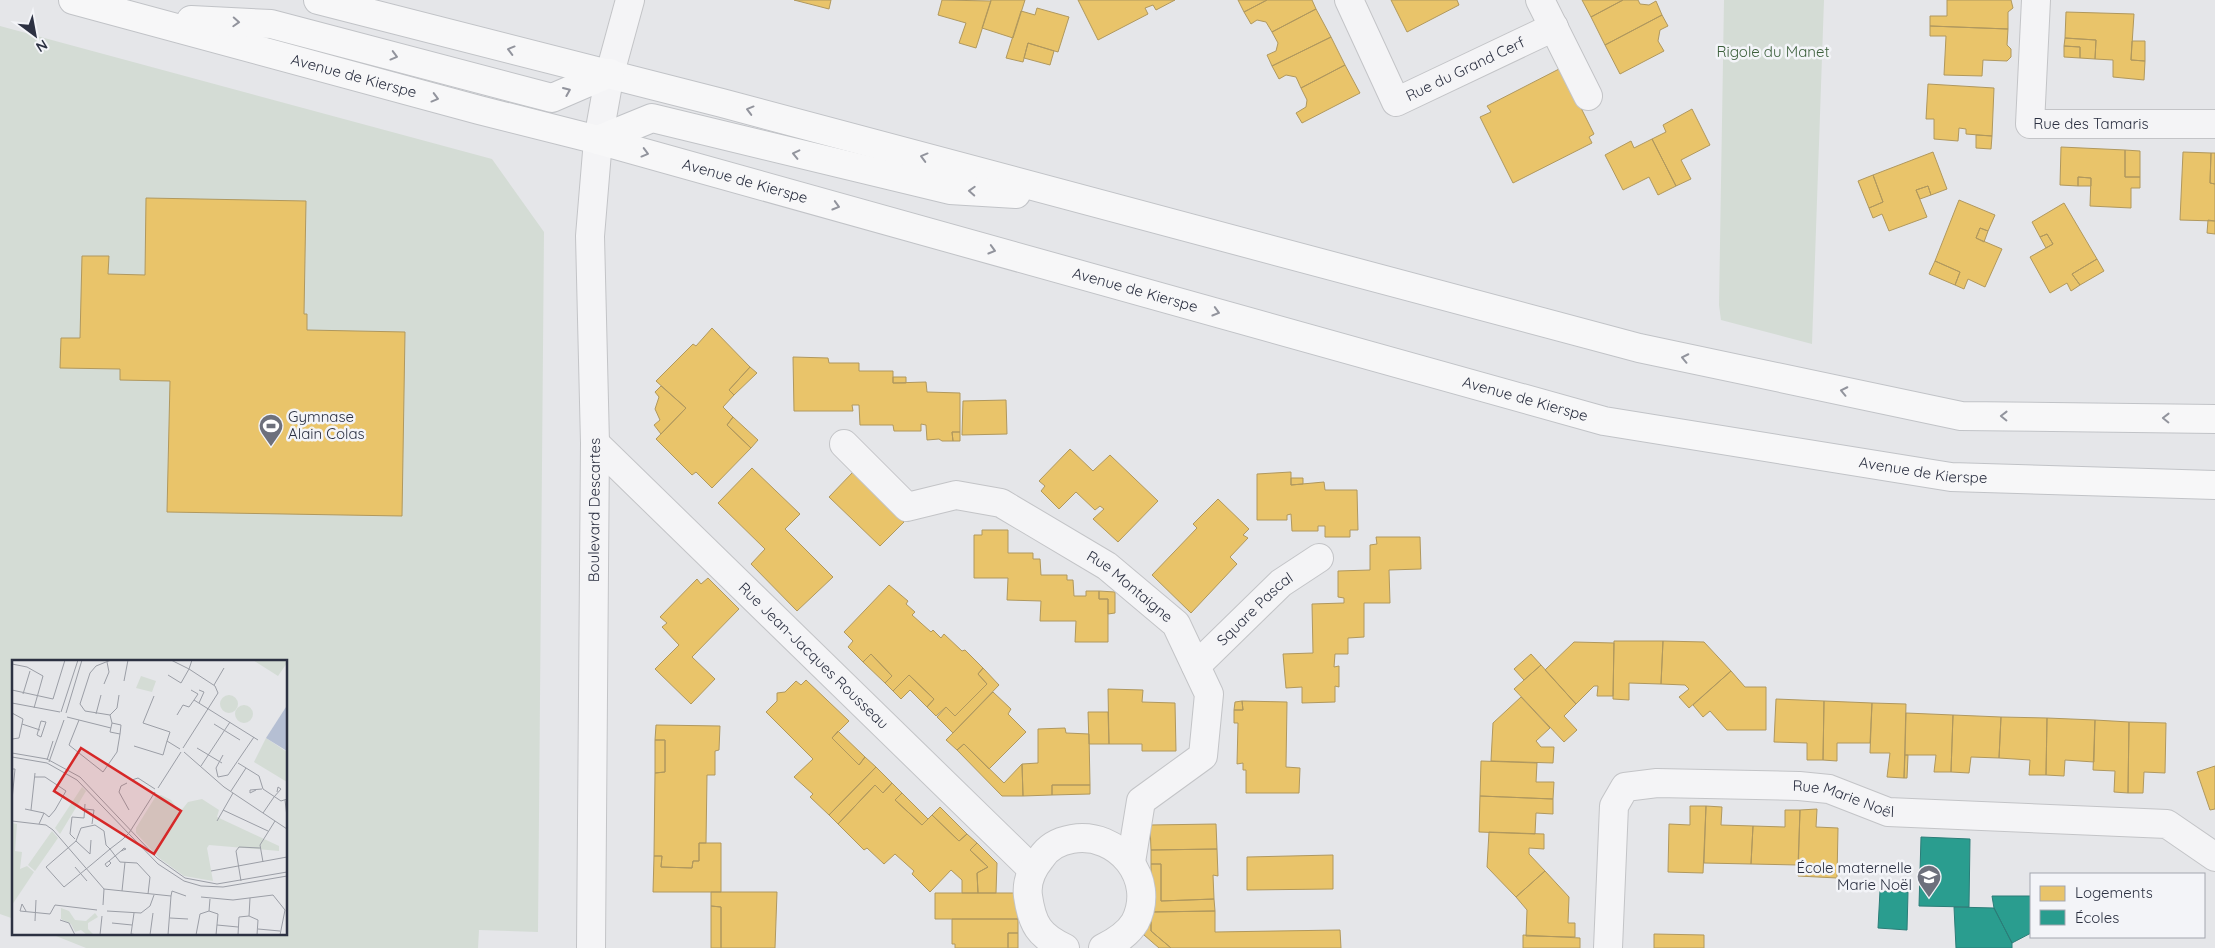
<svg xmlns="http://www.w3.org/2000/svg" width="2215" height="948" font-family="Quicksand,sans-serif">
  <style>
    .green { fill: #d4dcd5 }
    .homes { fill: #e9c46a; stroke: #b0985e }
    .schools { fill: #2a9d8f; stroke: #2b7d78 }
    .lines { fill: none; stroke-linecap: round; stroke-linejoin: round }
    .minor-casing { stroke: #c3c4c7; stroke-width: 30 }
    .major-casing { stroke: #c1c3c7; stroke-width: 30 }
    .minor { stroke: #f4f4f6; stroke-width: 28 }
    .major { stroke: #f7f7f8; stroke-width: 28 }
    .oneway { stroke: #92949d }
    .labels { text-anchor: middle; stroke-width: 5; stroke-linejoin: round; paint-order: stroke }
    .park-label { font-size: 15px; fill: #3b5e3a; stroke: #f3f4f8 }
    .street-label { font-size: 15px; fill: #2c3142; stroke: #f3f4f8 }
    .poi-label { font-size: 15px; fill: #2c3142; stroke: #f3f4f8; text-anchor: start }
    .inset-road { fill: none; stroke: #9b9ea6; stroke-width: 1 }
    .view { fill: #d62828; fill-opacity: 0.15; stroke: #d62828; stroke-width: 2.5 }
    .inset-edge { fill: none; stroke: #2c3142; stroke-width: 2.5 }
  </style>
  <rect width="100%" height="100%" fill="#e5e6e9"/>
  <!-- green -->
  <path class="green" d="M1724 0H1824L1812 344 1721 320 1719 305Z
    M0 26 492 159 544 232 538 932 479 930 478 948H86L51 934H286V662H14V919L0 914Z"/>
  <!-- homes -->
  <path class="homes" d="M794 0H831L829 9Z
    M942 0 991 1 976 48 959 43 966 23 938 15Z
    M1025 0 1013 38 982 28 991 0Z
    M1078 0H1175L1156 10 1153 5 1145 8 1148 14 1098 40Z
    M1238 0H1267L1244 12Z
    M1267 0H1312L1316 9 1272 32 1266 22 1257 20 1251 24 1244 12Z
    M1391 0H1457L1459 5 1407 32Z
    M1582 0H1623L1591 17Z
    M1623 0H1638L1640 4 1649 5 1656 1 1662 15 1605 45 1591 17Z
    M1947 0H2011L2013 8 2008 12V29L1930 26V16H1947Z
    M1037 8 1069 17 1058 52 1028 43 1023 62 1006 58 1021 11 1035 15Z
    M1316 9 1331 37 1272 66 1267 55 1276 51 1278 43 1272 32Z
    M2066 12 2134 14 2131 60 2145 61 2144 80 2113 77V60L2095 59 2096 40 2065 38Z
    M1662 15 1668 26 1660 30 1658 41 1664 51 1620 74 1605 45Z
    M1930 26 2008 29 2007 45 2011 49V57L2007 61 1983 60 1982 76 1944 75 1946 36H1930Z
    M1331 37 1345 65 1301 88 1296 77 1286 75 1279 79 1272 66Z
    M2065 38 2096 40 2095 59 2080 58V47L2064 46Z
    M2132 41H2145V61L2131 60Z
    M1028 43 1054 51 1050 65 1024 58Z
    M2064 46 2080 47V58L2064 57Z
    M1345 65 1360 93 1302 123 1296 113 1306 107 1307 100 1301 88Z
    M1561 68 1594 134 1589 137 1592 143 1513 183 1480 117 1491 112 1487 106Z
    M1928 84 1994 88 1992 136 1966 134V129L1959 128 1958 141 1934 139V119H1926Z
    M1692 109 1710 145 1681 160 1691 179 1676 186 1652 139 1666 132 1663 125Z
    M1976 135 1992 136 1991 149 1976 148Z
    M1652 139 1676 186 1658 195 1649 177 1623 190 1605 155 1631 141 1634 148Z
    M2061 147 2125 150V177H2140V188H2131V208L2090 206 2091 178 2078 177V186L2060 185Z
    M2125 150 2140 151V177H2125Z
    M1933 152 1947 189 1931 195 1928 186 1916 190 1927 217 1889 231 1882 214 1873 218 1869 208 1883 202 1873 175Z
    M2183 152 2211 153 2210 183 2215 184V221L2180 220Z
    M2211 153H2215V184L2210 183Z
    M1873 175 1883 202 1869 208 1858 181Z
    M2078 177 2091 178V186H2078Z
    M1928 186 1931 195 1920 199 1916 190Z
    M146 198 306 201 304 314H307V330L405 332 402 516 167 512 170 381 120 380V369L60 368 61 338H80L82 256H109L108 274 145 275Z
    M1959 200 1995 215 1988 231 1980 228 1976 238 2002 249 1985 287 1968 279 1964 289 1955 285 1960 272 1935 261Z
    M2064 203 2097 259 2072 274 2080 285 2071 291 2067 283 2050 293 2030 257 2053 244 2047 234 2040 237 2032 222Z
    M2208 220 2215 221V234L2207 233Z
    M1980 228 1988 231 1984 242 1976 238Z
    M2047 234 2053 244 2046 248 2040 237Z
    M2097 259 2104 271 2080 285 2072 274Z
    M1935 261 1960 272 1955 285 1929 274Z
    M712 328 750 367 729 390 734 395 723 407 733 417 727 425 751 448 712 488 696 472 692 475 656 439 686 408 656 381 693 344 696 346Z
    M793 357 828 358 829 363H859V371H893V383L926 382 927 392 960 393V432H952L953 441H942L939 439 927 440 926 425 921 424V431H894L893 425H860L859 405H852L853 411H794Z
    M750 367 757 373 734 395 729 390Z
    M893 377H906V383H893Z
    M661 386 686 408 661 434 654 425 660 420 655 409 659 397 655 392Z
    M1006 400 1007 434 962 435 963 401Z
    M733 417 758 440 751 448 727 425Z
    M952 432H960V441H953Z
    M1070 449 1093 471 1110 455 1158 501 1118 542 1093 519 1104 509 1100 506 1095 510 1076 492 1059 509 1041 491 1045 486 1039 481Z
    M752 468 800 514 785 529 833 577 797 611 751 564 765 549 718 503Z
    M853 472 904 522 880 546 829 497Z
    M1291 472V485L1324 482 1325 490H1357L1358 530H1350V537H1325V526H1318V531H1292L1291 514 1287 515V520H1257V474Z
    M1291 478H1303V484L1291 485Z
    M1218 499 1249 529 1243 535 1248 538 1230 557 1237 564 1191 613 1152 575 1197 528 1193 524Z
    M982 530H1008V553H1033V559H1040L1041 575H1067V580H1073L1074 596H1086V591H1099V599H1108V642H1075L1076 621H1040L1041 601 1007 600 1008 578H974V535H982Z
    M1376 537H1420L1421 569 1389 570 1390 603H1364V637L1348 638V654H1335L1334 667 1339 666V687L1335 686V702L1302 703V687L1286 688 1283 654 1313 653 1312 604 1344 603V598L1338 597V571L1370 570V545L1377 544Z
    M708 578 739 609 692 657 715 679 691 704 655 669 679 645 662 627 667 623 660 617 697 579 701 584Z
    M889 585 908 601 906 604 915 612 912 615 931 632 933 630 941 638 944 634 962 651 965 650 983 668 978 674 987 684 955 716 946 707 936 716 927 707 934 699 909 675 893 691 885 683 892 676 871 654 863 662 848 647 853 641 844 632Z
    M1099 591 1115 592V613L1108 614V599H1099Z
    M1614 641H1663L1661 684 1629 683V700L1613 699Z
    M1663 641 1704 642 1731 671 1689 708 1679 697 1689 689 1685 685 1661 684Z
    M1574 642 1614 643 1613 696H1597L1598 686H1594L1576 704 1545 670Z
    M871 654 892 676 885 683 863 662Z
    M1531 654 1541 665 1524 680 1514 669Z
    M1541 665 1576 704 1564 716 1577 730 1564 742 1514 689Z
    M983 668 999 685 953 733 937 717 946 707 955 716 987 684 978 674Z
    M1731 671 1745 687H1766V730H1727L1710 711 1703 717 1693 705Z
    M909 675 934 699 927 707 910 690 901 699 893 691Z
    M806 680 849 721 832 738 859 765 865 757 876 767 829 815 810 797 813 794 794 777 813 759 766 712 777 701V693L785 692 796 681 801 685Z
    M1108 689 1143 690 1142 702 1175 703 1176 751H1142V744H1109Z
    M993 692 1011 709 1008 714 1026 732 989 769 964 744 957 750 946 740Z
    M1521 697 1550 728 1536 741 1541 747H1554L1553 763 1491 761 1493 723Z
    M1776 699 1824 701 1823 760H1807V743L1774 742Z
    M1242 701 1243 710H1234L1235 702Z
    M1242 701 1287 702 1286 767 1300 768 1299 793H1246V770H1243V763L1237 764 1238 723H1234V710H1243Z
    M1824 701 1872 703 1870 743H1837V761L1823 760Z
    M1872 703 1906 704 1904 778 1887 777 1890 753H1870Z
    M1088 712H1108L1109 744H1089Z
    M1906 713 1953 715 1951 772H1934L1936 755H1905Z
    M1953 715 2001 717 1999 758 1971 757 1969 773 1951 772Z
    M2001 717 2047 718 2046 775H2029L2030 760 1999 758Z
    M2047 718 2095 720 2094 762 2065 760 2064 776 2046 775Z
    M2095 720 2129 722 2128 793 2114 792 2115 771 2093 770Z
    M2129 722 2166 723 2165 773 2144 772 2143 793H2128Z
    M656 725 720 726 719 750 715 751V775H707L706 843H699V861H693L692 868 661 867 662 856H654L655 773 665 772V740H655Z
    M1065 728 1066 733 1089 734 1090 785H1052V795L1023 796 1022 764 1038 763V729Z
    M838 731 865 757 859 765 832 738Z
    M655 740H665V772L655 773Z
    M964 744 1004 783 1022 764 1023 796H1002L957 750Z
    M1905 755H1908L1907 778H1904Z
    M1481 761 1537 763 1536 782H1554L1553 799 1480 796Z
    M2215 766V809L2210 810 2197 772Z
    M876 767 892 783 883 793 875 785 838 824 829 815Z
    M892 783 902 793 895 800 922 825 932 815 959 841 967 834 977 843 970 850 988 867 977 873 978 893H962V880L951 870 930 892 912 874 914 871 895 854 884 864 867 848 864 850 838 824 875 785 883 793Z
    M1052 785H1090V794L1052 795Z
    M902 793 928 819 922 825 895 800Z
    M1480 796 1553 799V814L1536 813 1535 834 1479 832Z
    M1690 806H1706L1703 873 1668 872 1669 824 1690 825Z
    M1706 806 1722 807 1721 825 1753 826 1751 864 1704 863Z
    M940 807 967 834 959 841 932 815Z
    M1817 809 1816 827 1838 828 1837 878 1798 876 1800 810Z
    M1785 810H1800L1798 865 1751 864 1753 826 1785 827Z
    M1216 824 1217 849 1151 850 1150 825Z
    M1489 832 1544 834V849L1529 848V854L1545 871 1516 897 1487 867Z
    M699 843H721V892H653L654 856H662L661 867 692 868 693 861H699Z
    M977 843 997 863 996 893H978L977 873 988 867 970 850Z
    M1217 849 1218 876 1213 875 1214 899 1161 901V864H1151V850Z
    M1333 855V889L1247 890V857Z
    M1151 864H1161V901L1214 899 1215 911 1151 912Z
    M1545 871 1569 897 1568 923H1575V937L1526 936 1527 910 1516 897Z
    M711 892H777L775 948H721V907L711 906Z
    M935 893H1018V919H935Z
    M711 906 721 907V948H711Z
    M1215 911V932L1340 930 1341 948H1171L1151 931V912Z
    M1151 912V931L1171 948H1159L1144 935V913Z
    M952 919H1018V933H1008V948H955V944H952Z
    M1008 933H1018V948H1008Z
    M1654 934 1704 935V948H1654Z
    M1523 935 1580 938V948H1523Z"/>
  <!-- schools -->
  <path class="schools" d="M1921 837 1970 839 1969 907 1919 906Z
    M1880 891 1908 892 1907 930 1878 928Z
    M1992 896H2031V933L2012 943 1994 908Z
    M1954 907 1994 908 2012 943V948H1956Z"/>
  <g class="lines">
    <defs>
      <g id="minor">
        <path id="s1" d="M1349 0 1396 102 1554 27"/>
        <path d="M1540 0 1588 96"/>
        <path id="s2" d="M2036 0 2030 124H2215"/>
        <path id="s3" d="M595 443 1032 869"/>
        <path id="s4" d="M844 444 907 507 956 495 1001 503 1107 566 1176 624 1209 694 1203 756 1141 801 1131 862"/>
        <path id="s5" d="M1196 666 1281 583 1319 558"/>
        <path id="s6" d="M591 948 595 443 590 236 598 140 610 73 630 0"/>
        <path d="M1065 948C1039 936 1032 924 1028 896 1026 881 1032 869 1041 858 1048 847 1060 841 1072 839 1118 831 1157 879 1135 922 1128 934 1115 942 1103 948"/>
        <path id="s7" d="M1608 948 1614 806 1625 787 1657 783 1799 786 1829 789 1888 812 2167 824 2215 857"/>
      </g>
      <g id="major">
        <path id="s8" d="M73 0 479 110 598 140 1604 421 1951 477 2215 485"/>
        <path d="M318 0 722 103 1639 348 1961 416 2215 419"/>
        <path d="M191 20 271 24 552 98 610 73"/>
        <path d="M598 140 652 118 950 190 1016 194"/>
      </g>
    </defs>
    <!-- minor casing -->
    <use href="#minor" class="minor-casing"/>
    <!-- major casing -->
    <use href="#major" class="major-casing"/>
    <!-- minor -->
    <use href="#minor" class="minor"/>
    <!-- major -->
    <use href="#major" class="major"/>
  </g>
  <!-- one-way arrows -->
  <defs><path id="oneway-chevron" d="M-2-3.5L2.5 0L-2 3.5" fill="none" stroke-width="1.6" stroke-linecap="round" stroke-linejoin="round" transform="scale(1.25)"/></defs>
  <g class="oneway">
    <use href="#oneway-chevron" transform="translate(236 22) rotate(3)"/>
    <use href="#oneway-chevron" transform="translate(511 50) rotate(-165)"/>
    <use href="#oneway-chevron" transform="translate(394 56) rotate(15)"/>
    <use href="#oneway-chevron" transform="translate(567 91) rotate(-23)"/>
    <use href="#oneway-chevron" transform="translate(435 98) rotate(15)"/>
    <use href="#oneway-chevron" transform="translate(750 110) rotate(-165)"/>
    <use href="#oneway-chevron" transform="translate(645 153) rotate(15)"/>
    <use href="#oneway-chevron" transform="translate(796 154) rotate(-167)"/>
    <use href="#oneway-chevron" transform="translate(924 157) rotate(-165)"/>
    <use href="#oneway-chevron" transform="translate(972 191) rotate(-177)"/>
    <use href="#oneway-chevron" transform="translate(836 206) rotate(16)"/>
    <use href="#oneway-chevron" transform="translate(992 250) rotate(16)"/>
    <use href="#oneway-chevron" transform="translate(1216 312) rotate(16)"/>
    <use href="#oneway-chevron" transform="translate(1685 358) rotate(-168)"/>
    <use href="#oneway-chevron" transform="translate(1844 391) rotate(-168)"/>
    <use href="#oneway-chevron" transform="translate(2004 416) rotate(-179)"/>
    <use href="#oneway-chevron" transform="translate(2166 418) rotate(-179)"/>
  </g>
  <!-- icons -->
  <defs>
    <symbol id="stadium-pin" viewBox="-11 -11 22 30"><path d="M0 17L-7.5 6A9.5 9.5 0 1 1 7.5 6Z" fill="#6d707c" stroke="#f3f4f8"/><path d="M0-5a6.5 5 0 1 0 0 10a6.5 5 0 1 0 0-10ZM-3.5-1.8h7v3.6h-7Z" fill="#fff"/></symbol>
    <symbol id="school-pin" viewBox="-11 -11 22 30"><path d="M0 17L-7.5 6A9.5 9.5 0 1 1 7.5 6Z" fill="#6d707c" stroke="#f3f4f8"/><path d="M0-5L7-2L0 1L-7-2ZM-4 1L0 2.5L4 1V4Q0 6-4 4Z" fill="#fff"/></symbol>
  </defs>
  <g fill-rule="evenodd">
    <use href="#stadium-pin" x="257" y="412" width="28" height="38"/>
    <use href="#school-pin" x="1915" y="863" width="28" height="38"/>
  </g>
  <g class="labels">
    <!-- park labels -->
    <g class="park-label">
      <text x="1773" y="57">Rigole du Manet</text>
    </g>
    <!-- street labels -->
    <g class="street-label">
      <text dy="5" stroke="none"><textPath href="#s1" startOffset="189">Rue du Grand Cerf</textPath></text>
      <text dy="5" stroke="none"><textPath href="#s8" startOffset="291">Avenue de Kierspe</textPath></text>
      <text dy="5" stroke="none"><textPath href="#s2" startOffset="185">Rue des Tamaris</textPath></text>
      <text dy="5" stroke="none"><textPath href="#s8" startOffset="696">Avenue de Kierspe</textPath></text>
      <text dy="5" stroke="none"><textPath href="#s8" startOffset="1101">Avenue de Kierspe</textPath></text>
      <text dy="5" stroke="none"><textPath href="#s8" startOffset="1506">Avenue de Kierspe</textPath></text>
      <text dy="5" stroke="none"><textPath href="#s8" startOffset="1911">Avenue de Kierspe</textPath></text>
      <text dy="5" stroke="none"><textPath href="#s6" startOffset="438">Boulevard Descartes</textPath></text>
      <text dy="5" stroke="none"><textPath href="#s4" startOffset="339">Rue Montaigne</textPath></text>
      <text dy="5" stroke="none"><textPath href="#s5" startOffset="82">Square Pascal</textPath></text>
      <text dy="5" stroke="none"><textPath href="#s3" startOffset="305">Rue Jean-Jacques Rousseau</textPath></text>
      <text dy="5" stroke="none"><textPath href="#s7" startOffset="385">Rue Marie Noël</textPath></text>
    </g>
    <!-- poi labels -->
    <g class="poi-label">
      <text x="288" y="422">Gymnase<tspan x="288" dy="17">Alain Colas</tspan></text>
      <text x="1912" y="873" text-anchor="end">École maternelle<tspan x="1912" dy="17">Marie Noël</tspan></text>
    </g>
  </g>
  <!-- overview -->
  <g transform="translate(12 660)">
    <rect width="275" height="275" fill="#e5e6e9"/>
    <path d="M241 0H272L275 3 266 16ZM129 16 144 21 140 32 124 28ZM208 44a9 9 0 1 1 18 0a9 9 0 1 1-18 0ZM223 54a9 9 0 1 1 18 0a9 9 0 1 1-18 0ZM254 78 275 92V122L242 102ZM70 127 74 131 48 174 43 168ZM149 135 159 140 168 152 176 142 190 139 207 150 205 157 267 186V191L197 185 195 188 201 221 172 216 147 198 124 173V168L144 136ZM0 163 5 164 3 191 10 192 8 209 15 206 22 212 0 245ZM40 171 46 178 23 211 16 205ZM49 248 57 251 63 260 74 261 83 253 86 257 76 263V269L81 274 75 275 69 270 63 272 59 264 49 259Z" fill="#d4dcd5"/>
    <path d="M274 47 275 50V91L254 78Z" fill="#b5bfd3"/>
    <path class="inset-road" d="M99 0 84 6 78 13 68 44 73 51 98 55 100 63M0 4 15 7 31 16 22 48M156 15 169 23 177 9 159 0M112 21 116 0M92 24 97 12 95 2M202 25 212 8M0 30 41 39 53 0M179 30 186 34 182 40M11 34 18 11M142 36 131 63 158 72 155 81M0 43 48 52M187 43 192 32 187 30M49 52 66 0M0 53 11 59 7 78 0 79M54 53 70 0M84 54 89 35M98 55 105 48 107 35M165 55 171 45 177 47 182 40 246 80M55 57 99 68M67 60 57 85 91 112 105 92 108 74M29 61 34 62 29 77 25 75ZM100 63 109 65 108 74 98 72ZM10 64 28 70M202 64 228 80M122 86 151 95 155 81 168 89M171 88 206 33 203 26 177 9 180 0M185 88 210 103M172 92 212 127 275 169M0 93 35 99 68 117 145 198 173 218 205 224 275 212M211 95 204 108 206 117 216 115 242 77M0 97 35 103 65 120 146 204 172 221 189 226 211 227 275 216M35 100 41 81M37 102 52 60M226 103 247 116 251 129 269 141 275 139M189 106 218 62M0 109H3L0 140M23 117H33L54 131 43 150 37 157 32 153 27 164M120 120 126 118 143 129M115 123 109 126 107 132 117 150M146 128 169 92M244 130 238 133V130L250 129M219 131 234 108M262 137 269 129 266 127 265 132M273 140 275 157M13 149 32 153M73 149 82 150 80 164M19 150 23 113M211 150 256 171M251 153 262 137M0 161 34 165 41 170 92 229 91 245M205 161 221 133M63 179 58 174 60 157 72 158 73 144M64 181 78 194 79 180M97 201 99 203 95 207 93 204 97 201 109 191 112 188 114 189 109 191M251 202 248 185 263 161M63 207 75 221M199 211 275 197M229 221 224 191 227 187 248 188M92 229 159 236 156 275M110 231 113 202M136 234 138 217 125 203 108 202 98 189 94 185 92 171 83 165 69 168 64 181 34 207 52 227 79 205 98 189 111 179 117 173 143 132M159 236 160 231 174 236M189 237 221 240 261 235 273 250 268 275M14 251 10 244 8 251 38 254 43 245 85 250M95 251 129 253 138 246 142 235M197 251 206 254 204 275M122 253 119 274 126 275M237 256 246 260 245 275M158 258 176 259M48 260 57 263 63 275M23 261 24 240M100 263 120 265M205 265 226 267M246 269 268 271M88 275 90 256M138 275 141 253M184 275 188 254 197 251 198 239M226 275 227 257 237 256 238 238"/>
    <path class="view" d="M69 88 169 151 142 194 42 131Z"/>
    <rect width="275" height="275" class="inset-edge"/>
  </g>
  <!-- legend -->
  <rect x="2030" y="873" width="175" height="65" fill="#f3f4f8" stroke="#a3a6af"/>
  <rect x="2040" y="886" width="25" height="15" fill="#e9c46a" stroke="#a3a6af"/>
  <text x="2075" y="898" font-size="15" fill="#2c3142">Logements</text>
  <rect x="2040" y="910" width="25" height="15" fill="#2a9d8f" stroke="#a3a6af"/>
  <text x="2075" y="923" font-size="15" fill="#2c3142">Écoles</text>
  <!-- north arrow -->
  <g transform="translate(35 35) rotate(148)" stroke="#f3f4f8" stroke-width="4" paint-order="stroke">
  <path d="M0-4L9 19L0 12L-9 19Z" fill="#2c3142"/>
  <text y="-8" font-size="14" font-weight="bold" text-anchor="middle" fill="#2c3142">N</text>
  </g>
</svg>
